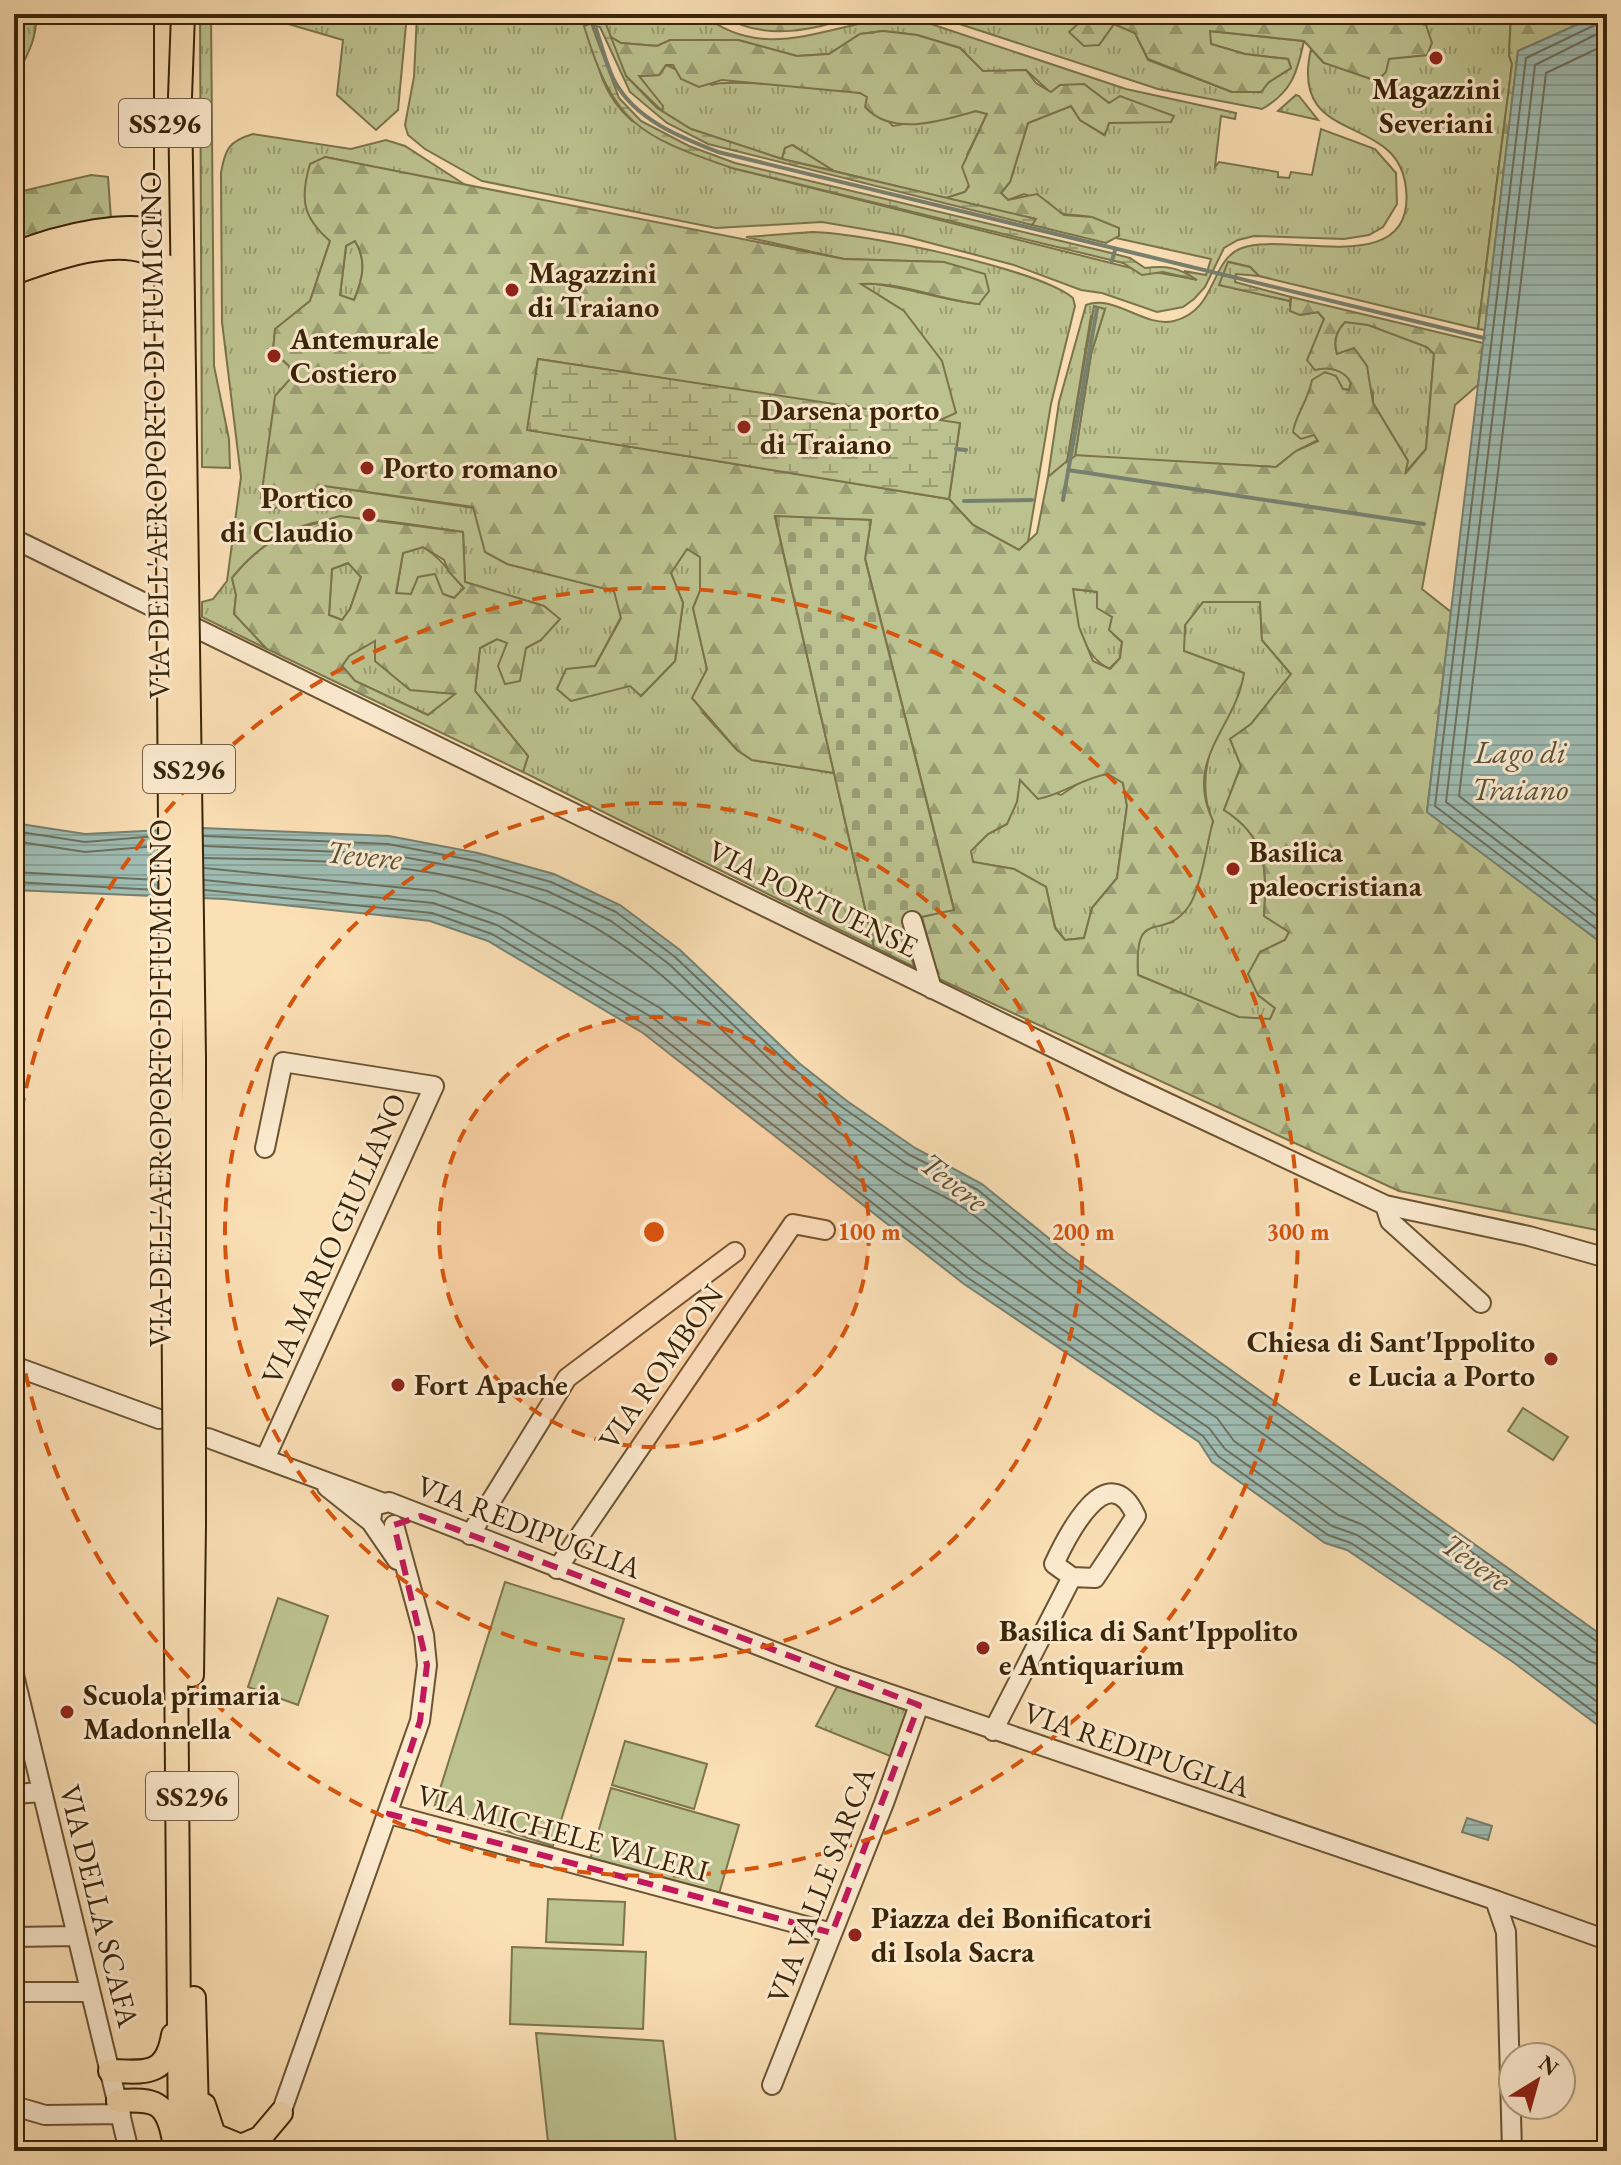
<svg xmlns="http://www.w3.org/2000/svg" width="1621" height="2165" font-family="'EB Garamond',serif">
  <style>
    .grass { fill: url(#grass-tufts); stroke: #7b744c; stroke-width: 2; fill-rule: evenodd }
    .forest { fill: url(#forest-firs); stroke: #7b744c; stroke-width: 2; fill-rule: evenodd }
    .wetland { fill: url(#wetland-marsh); stroke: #7b744c; stroke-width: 2 }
    .cemetery { fill: url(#cemetery-stones); stroke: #7b744c; stroke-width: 2 }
    .pitch { fill: #bcc28f; stroke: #7b744c; stroke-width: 2 }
    .water { fill: url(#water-rules); stroke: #77806f; stroke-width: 2 }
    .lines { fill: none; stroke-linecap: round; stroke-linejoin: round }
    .shore { stroke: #6c705e; stroke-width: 2 }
    .stream { stroke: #77806f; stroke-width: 4 }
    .minor-casing { stroke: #6a5433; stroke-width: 22 }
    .major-casing { stroke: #3a2508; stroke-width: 26 }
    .minor { stroke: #fceacf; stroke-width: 18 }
    .major { stroke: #fbdfb5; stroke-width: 22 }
    .major-bridge-casing { stroke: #3a2508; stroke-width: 26; stroke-linecap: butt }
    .major-bridge { stroke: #fbdfb5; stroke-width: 22 }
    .marked { fill: none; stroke: #c2185b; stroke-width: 6; stroke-dasharray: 16 10; stroke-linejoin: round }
    .ring { fill: none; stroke: #d7540c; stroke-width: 4; stroke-dasharray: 14 10 }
    .poi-dot { fill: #8f2418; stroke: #fceacf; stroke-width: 3 }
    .labels { text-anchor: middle; stroke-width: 6; stroke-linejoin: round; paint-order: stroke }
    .shield { fill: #fceacf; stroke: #746044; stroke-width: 2 }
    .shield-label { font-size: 28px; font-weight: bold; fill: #3a2508 }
    .poi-label { font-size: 30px; font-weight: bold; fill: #3a2508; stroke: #fceacf; text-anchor: start }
    .street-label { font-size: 30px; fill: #3a2508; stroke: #fceacf }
    .water-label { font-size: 32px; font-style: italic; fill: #58523b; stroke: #fceacf }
    .centre { fill: #d7540c; stroke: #fceacf; stroke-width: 4 }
    .ring-label { font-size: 24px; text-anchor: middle; font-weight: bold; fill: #d7540c; stroke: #fceacf; stroke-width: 6; stroke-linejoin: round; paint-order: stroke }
  </style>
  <defs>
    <pattern id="grass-tufts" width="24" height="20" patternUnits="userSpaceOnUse" patternTransform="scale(2)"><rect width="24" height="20" fill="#bcc28f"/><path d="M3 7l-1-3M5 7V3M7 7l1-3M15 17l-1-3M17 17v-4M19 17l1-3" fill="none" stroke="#9a9d73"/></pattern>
    <pattern id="forest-firs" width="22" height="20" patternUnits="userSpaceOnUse" patternTransform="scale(2)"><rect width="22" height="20" fill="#bcc28f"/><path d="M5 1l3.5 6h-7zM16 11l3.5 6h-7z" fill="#9a9d73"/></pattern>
    <pattern id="wetland-marsh" width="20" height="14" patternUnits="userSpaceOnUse" patternTransform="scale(2)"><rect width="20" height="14" fill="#bcc28f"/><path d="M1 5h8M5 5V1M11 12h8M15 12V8" fill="none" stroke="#9a9d73"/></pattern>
    <pattern id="cemetery-stones" width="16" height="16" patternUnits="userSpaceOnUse" patternTransform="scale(2)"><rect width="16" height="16" fill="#bcc28f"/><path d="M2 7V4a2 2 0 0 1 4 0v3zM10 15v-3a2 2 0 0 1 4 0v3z" fill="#9a9d73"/></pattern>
    <pattern id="water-rules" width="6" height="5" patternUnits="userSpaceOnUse" patternTransform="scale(2)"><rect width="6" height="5" fill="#9fbcb3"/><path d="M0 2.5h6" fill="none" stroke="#8aa198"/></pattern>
  </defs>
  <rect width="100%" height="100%" fill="#fbdfb5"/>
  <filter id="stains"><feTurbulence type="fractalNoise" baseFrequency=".0025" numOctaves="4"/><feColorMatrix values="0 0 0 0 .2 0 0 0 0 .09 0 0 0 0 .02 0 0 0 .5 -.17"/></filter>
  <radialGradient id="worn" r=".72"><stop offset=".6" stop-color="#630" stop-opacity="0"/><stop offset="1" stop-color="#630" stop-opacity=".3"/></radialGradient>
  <!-- grass -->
  <path class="grass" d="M14 14H36C38 39 25 59 14 81Z
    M200 14H211L214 366 229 439 230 468 202 467Z
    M220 14H407L398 110 376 130 337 95 343 40 278 21 219 19Z
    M417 14H702C772 70 839 15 913 18L1126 89 1236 113 1235 119 1221 116 1215 167 1219 162 1278 172V177L1289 178 1291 172 1312 175 1321 129 1375 149 1396 173 1397 204 1383 227 1369 235 1344 239 1254 236 1238 240 1224 248 1205 287 1194 299 1183 307 1157 312 1102 293 1081 290 1014 265 904 236 822 222 716 228 482 181 425 149 408 135 405 125 414 77ZM604 20 609 36 621 43 658 46 670 40H738L797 56 829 54 860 34 883 31 917 35 960 48 983 72 1026 70 1051 93 1084 84 1109 103 1172 121 1109 123 1104 135 1080 120 1071 106 1028 123 1010 182 1001 193 1008 200 1024 194 1048 202C1059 219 1072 213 1090 217 1100 220 1110 230 1119 236L1116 238 1211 259 1206 275 1184 271 1194 279 1131 268 732 168 632 121C601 94 596 61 588 23Z
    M929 14H1089L1082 17 1099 45 1114 24 1135 33 1148 60 1232 92 1269 82 1291 68 1288 59 1245 54 1211 44 1209 31 1304 41C1297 73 1292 92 1262 109L1158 89Z
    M1398 14H1511L1509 55 1512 64 1478 329 1259 276 1250 267 1229 262 1220 285 1290 301V305L1300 315 1318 312 1324 319 1315 345 1322 368C1334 368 1346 372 1351 383L1349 390 1342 389 1308 401 1301 415 1318 440 1296 451 1276 467 1075 456 1091 354 1105 309 1091 316 1067 462 1048 477 1059 402 1086 305C1115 294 1144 328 1174 321 1218 310 1209 260 1242 248 1285 231 1416 281 1406 189 1399 110 1288 149 1311 49L1324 63 1427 55Z
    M666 65 712 85C725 79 849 88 863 94 874 101 884 117 893 126L976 111 987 114 967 155 969 185 965 192 946 198 834 171 793 145 785 148 782 159 691 129 662 111V106L639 76 659 75Z
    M1296 95 1299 96 1318 120 1278 111Z
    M253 134 351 149 386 140 405 146 467 186 325 157 330 241 310 301 275 330 273 351 289 366 291 378 294 501 325 486 474 508 507 564 615 591 621 617 595 666 566 670 557 689 571 701 630 685 641 696 675 661 683 603 671 573 687 548 700 557V591L693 608 707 669 703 713 737 750 752 760 834 773 874 947 523 772 528 756 475 691 480 648 497 639 526 648 541 640 544 606 465 582 463 532C370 520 299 495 232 578L236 595 234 614 267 649 202 617V602L213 599 227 581 241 477 222 322 221 173C225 149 229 141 253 134Z
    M812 232C863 233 1036 268 1073 298L1075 306 1051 404 1028 542 1019 550 973 525 949 499 960 424 938 421 956 412 904 311 859 283C900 284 939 300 979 304L944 262 844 259 746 237Z
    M355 241C367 261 363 279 354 300L340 296 346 246Z
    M1345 322 1368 324 1427 347 1434 354 1426 449 1404 474 1408 461 1373 403V393L1337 354C1333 343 1336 331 1345 322Z
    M423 547C445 561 447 571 464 588L454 598 443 594H396L403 553Z
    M349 563 361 577 350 609 342 620 329 615 332 569Z
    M1072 589 1098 592 1112 617 1114 635 1122 642 1120 658 1109 669C1082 655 1074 619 1072 589Z
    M1203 602H1260L1262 640 1291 674 1251 724 1230 739 1241 765 1224 810C1267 837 1267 868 1264 916L1289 932 1285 940 1260 952 1258 995 1275 1008 1270 1020 1239 1018 1138 975C1136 940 1134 928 1173 922L1213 822C1190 771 1223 719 1243 673L1183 651 1185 625Z
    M375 640 457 693 428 715 355 681 342 666 349 656Z
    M1108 773 1123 783 1127 806 1117 878 1092 908 1084 938 1065 940 1055 927 1046 887 1014 869 973 862 970 851 988 834 1007 824 1020 779 1061 795 1088 777Z
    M839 1683 913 1710 895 1758 816 1726Z"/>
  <!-- forest -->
  <path class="forest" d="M721 14H862C818 29 763 44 721 14Z
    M1089 14H1398L1399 18 1426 25 1432 43 1427 55 1389 59 1386 72 1377 81 1324 63 1304 41 1210 31 1211 44 1245 54 1288 59 1291 68 1269 82 1261 92H1232L1148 59 1135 33 1114 24 1099 45 1084 46 1069 32Z
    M1511 14H1601L1518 51 1485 330 1478 329 1512 64 1509 55Z
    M883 31 917 35 960 48 983 71 1026 70 1036 83 1051 92 1060 85 1084 84 1109 103 1120 96 1174 116 1171 122 1109 123 1105 135 1080 120 1071 106 1028 123 1010 182 1001 193 1008 200 1037 194 1064 215 1092 217 1119 228V236L1106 243 1032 225 1035 219 946 198 965 192 969 186 962 167 987 114 976 111C941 121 892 137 865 107L867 97 860 93 722 80 699 87 681 79 673 65H666L659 75 639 76 663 106 662 111 626 76 609 36 621 43 657 46 670 40H738L797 56 829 54 860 34Z
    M792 145 834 171 782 159 785 148Z
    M325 157 844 259 944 262 985 274 989 291 979 304C940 300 899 281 861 284L904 311 942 361 956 413 938 421 538 359 528 430 949 499 973 525 1019 550 1037 533 1048 477 1074 455 1276 467 1296 451 1318 441 1314 435 1301 439 1293 432C1295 416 1308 401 1312 380L1325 372 1336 376 1343 389 1349 390 1351 383C1345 370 1329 366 1315 370L1307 360 1324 319 1318 312 1300 315 1290 311 1291 297 1483 343 1478 385 1455 405 1422 589 1451 612 1427 811 1607 947V1232L1399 1191 939 979 922 917 954 909 865 558 871 520 775 517 834 773 752 760 737 750 692 698 707 669 693 608 700 591V557L687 549 671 573 683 603 675 661 641 696 630 686 571 701 557 689 566 669 595 666 621 618 614 591 507 564 485 552 473 507 325 486 271 510 261 498 275 396 291 378 289 366 273 351 275 329 310 301 330 241C302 217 300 198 310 164ZM355 241C367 260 363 279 354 300L340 295 346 246ZM1345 322 1368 325 1427 347 1434 354 1426 449 1405 474 1408 461 1373 403 1367 366 1354 348 1337 354C1333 342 1336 331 1345 322ZM1073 589 1097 592V608L1112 617 1109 630 1122 642 1120 658 1110 669 1093 661 1079 627ZM1203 602H1260L1262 640 1291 674 1251 724 1230 739 1241 766 1224 810C1267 837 1267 868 1264 916L1289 932 1285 940 1260 952 1248 974 1258 995 1275 1008 1270 1019 1239 1017 1138 975C1134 902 1162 945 1189 906 1201 888 1207 843 1213 821 1183 758 1236 728 1244 673L1184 651 1185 625ZM1108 774 1123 783 1127 806 1117 878 1092 908 1084 938 1065 940 1055 928 1046 887 1014 869 973 862 971 851 988 834 1007 824 1017 802 1020 780 1038 799C1064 794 1082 778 1108 774Z
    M91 175 108 177 111 219 14 244V193Z
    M340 516 463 532 465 582 544 606 560 619 541 640 526 648 520 681 505 684 498 666 507 643 497 639 480 648 475 691 528 756 523 772 267 649 234 614 236 595 232 578C265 537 290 531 340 516ZM423 547 444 560 449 572 464 588 454 598 443 594 435 574 418 577 411 594 396 593 403 553ZM348 563 361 577 350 609 342 620 329 615 332 569ZM375 641V661L410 690 455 694 428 715 355 681 342 666 349 656Z"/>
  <!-- wetland -->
  <path class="wetland" d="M604 19 626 76 657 108 691 129 782 159 1036 219 1032 225 708 144 667 123 630 92 600 27 592 26 619 98 641 121 689 146 735 163 1107 252 1130 258 1145 268C1166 265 1180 268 1197 280L1163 272 1142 275 1123 263 732 168C638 136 613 123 584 26Z
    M1228 262 1250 267 1259 276 1236 274 1235 282 1291 297 1290 301 1219 285Z
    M1094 306 1105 309 1091 354 1075 456 1067 462Z
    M538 359 960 423 949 499 527 430Z"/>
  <!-- cemetery -->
  <path class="cemetery" d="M775 516 871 520 865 559 954 910 902 921 914 967 874 947Z"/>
  <!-- pitch -->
  <path class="pitch" d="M1523 1408 1568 1437 1553 1460 1508 1431Z
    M505 1582 624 1619 553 1846 434 1808Z
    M278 1598 328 1616 298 1705 248 1687Z
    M625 1741 707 1764 694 1809 612 1785Z
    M611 1788 739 1825 718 1897 590 1860Z
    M548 1899 625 1902 623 1945 546 1942Z
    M512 1947 646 1952 643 2029 510 2024Z
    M536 2033 663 2041 677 2151H549Z"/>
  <!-- water -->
  <path class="water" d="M1601 14H1607V947L1427 812 1518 51Z
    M14 823 85 834 202 828 389 836 478 853 554 874 620 905 680 950 799 1063 847 1101 915 1148 982 1184 1067 1253 1607 1639V1732L1513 1662 1347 1550 1325 1543 1212 1462 1199 1442 964 1284 643 1033 488 941 430 921 379 915 224 899 14 890Z
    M1467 1818 1492 1826 1488 1840 1462 1832Z"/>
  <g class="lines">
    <!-- shore -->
    <path class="shore" d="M1601 14 1597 24 1526 58 1435 806 1607 937
      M1607 29 1535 65 1446 802 1607 924
      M1607 44 1546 73 1459 796 1607 909
      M14 831 85 842 157 836
      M204 836 388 844 476 861 551 882 616 912 675 957 794 1069 842 1107 910 1155 978 1190 1063 1260 1599 1643 1607 1645
      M14 841 85 852 157 846
      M204 846 387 854 473 870 547 891 611 921 669 964 787 1076 836 1115 905 1163 972 1199 1057 1268 1593 1652 1607 1655
      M204 858C317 860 438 861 545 903 660 948 732 1052 828 1124 852 1142 877 1161 903 1176 924 1188 949 1197 968 1211 997 1232 1023 1257 1051 1279 1226 1411 1407 1535 1587 1661L1607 1667
      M204 868 435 891 502 915 660 1008 981 1260 1217 1418 1234 1441 1338 1515 1363 1525 1607 1694
      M14 872 157 880
      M204 880 433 903 497 925 653 1018 974 1270 1209 1428 1225 1449 1332 1526 1357 1535 1523 1647 1607 1709
      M14 882 157 890
      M205 890 432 913 492 934 647 1026 968 1278 1203 1436 1218 1456 1328 1535 1351 1543 1518 1655 1607 1722"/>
    <!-- stream -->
    <path class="stream" d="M594 23C601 42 606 65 615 82 636 120 680 137 718 152L1484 338
      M1112 261 1115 250
      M956 449 966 450
      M1068 470 1424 524
      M1063 500 1097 309
      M964 501 1032 500"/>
    <defs>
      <path id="minor" d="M14 539 1121 1081 1385 1205 1529 1236 1607 1258
        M912 921 932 989
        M265 1148 283 1062 434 1086 265 1459
        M1385 1205 1390 1221 1481 1303
        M14 1366 159 1419
        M208 1438 381 1502
        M327 1487 371 1522 397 1560
        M371 1522 373 1506 389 1502 837 1676 1495 1900 1506 1932 1512 2151
        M470 1535 567 1378 735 1252
        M557 1569 793 1224 825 1230
        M14 1675 129 2151
        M993 1731 1072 1577 1095 1578 1136 1516C1108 1454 1067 1536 1054 1564L1072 1577
        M14 1794 42 1792
        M389 1814 832 1933
        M1495 1900 1607 1940
        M14 1937 76 1936
        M14 1992H90
        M772 2085 884 1803 919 1705
        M14 2106 45 2115 121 2114
        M281 2113 420 1721 427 1665 424 1635 394 1525"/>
      <path id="major" d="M14 254C51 239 140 213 175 239
        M166 266V14
        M14 273C52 259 136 228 166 266
        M175 1524 180 2151
        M192 1675 194 1525
        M194 1998 198 2151
        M110 2071C145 2072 166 2077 173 2035
        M118 2101C155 2099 167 2101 174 2141
        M204 2105 214 2135 241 2146 260 2138 281 2113"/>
    </defs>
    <!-- minor casing -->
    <use href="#minor" class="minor-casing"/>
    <!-- major casing -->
    <use href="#major" class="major-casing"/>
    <!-- minor -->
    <use href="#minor" class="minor"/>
    <!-- major -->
    <use href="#major" class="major"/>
    <defs>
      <path id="major-bridge" d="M183 14 180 97 194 1058V1525
        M166 266 175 1524"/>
    </defs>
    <!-- major-bridge casing -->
    <use href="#major-bridge" class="major-bridge-casing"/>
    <!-- major-bridge -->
    <use href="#major-bridge" class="major-bridge"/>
  </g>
  <!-- marked area -->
  <path class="marked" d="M421 1516 919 1705 832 1933 389 1814 420 1721 427 1665 394 1525Z"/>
  <!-- distance rings -->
  <circle cx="654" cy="1232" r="215" fill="#d7540c" fill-opacity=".12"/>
  <g class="ring">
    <circle cx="654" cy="1232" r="215"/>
    <circle cx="654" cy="1232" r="429"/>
    <path d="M14 1159A644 644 0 1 1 14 1305"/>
  </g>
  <!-- markers -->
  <g class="poi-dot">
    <circle cx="1436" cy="58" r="8"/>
    <circle cx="512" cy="290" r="8"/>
    <circle cx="274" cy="356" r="8"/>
    <circle cx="744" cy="427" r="8"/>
    <circle cx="367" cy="468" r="8"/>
    <circle cx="369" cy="515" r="8"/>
    <circle cx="1233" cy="869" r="8"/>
    <circle cx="1551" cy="1359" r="8"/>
    <circle cx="398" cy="1385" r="8"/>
    <circle cx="983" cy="1648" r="8"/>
    <circle cx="67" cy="1712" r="8"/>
    <circle cx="855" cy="1935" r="8"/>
  </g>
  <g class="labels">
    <!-- shield labels -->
    <g class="shield">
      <rect x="119" y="99" width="92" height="48" rx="6"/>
      <rect x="143" y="745" width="92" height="48" rx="6"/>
      <rect x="146" y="1772" width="92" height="48" rx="6"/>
    </g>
    <g class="shield-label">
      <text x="165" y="133">SS296</text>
      <text x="189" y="779">SS296</text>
      <text x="192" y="1806">SS296</text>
    </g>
    <!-- poi labels -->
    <g class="poi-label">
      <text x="1436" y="99" text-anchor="middle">Magazzini<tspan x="1436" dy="34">Severiani</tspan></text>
      <text x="528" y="283">Magazzini<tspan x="528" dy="34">di Traiano</tspan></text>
      <text x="290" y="349">Antemurale<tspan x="290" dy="34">Costiero</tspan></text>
      <text x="760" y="420">Darsena porto<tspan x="760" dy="34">di Traiano</tspan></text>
      <text x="383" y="478">Porto romano</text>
      <text x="353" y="508" text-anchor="end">Portico<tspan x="353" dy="34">di Claudio</tspan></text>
      <text x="1249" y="862">Basilica<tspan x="1249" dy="34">paleocristiana</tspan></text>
      <text x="1535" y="1352" text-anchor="end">Chiesa di Sant'Ippolito<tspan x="1535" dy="34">e Lucia a Porto</tspan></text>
      <text x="414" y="1395">Fort Apache</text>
      <text x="999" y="1641">Basilica di Sant'Ippolito<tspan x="999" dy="34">e Antiquarium</tspan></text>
      <text x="83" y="1705">Scuola primaria<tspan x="83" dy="34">Madonnella</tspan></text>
      <text x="871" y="1928">Piazza dei Bonificatori<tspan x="871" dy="34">di Isola Sacra</tspan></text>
    </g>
    <!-- street labels -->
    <g class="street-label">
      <text transform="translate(155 435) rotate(-91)" y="10">VIA DELL'AEROPORTO DI FIUMICINO</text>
      <text transform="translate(813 899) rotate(26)" y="10">VIA PORTUENSE</text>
      <text transform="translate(161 1083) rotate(-90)" y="10">VIA DELL'AEROPORTO DI FIUMICINO</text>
      <text transform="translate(334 1239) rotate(-66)" y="10">VIA MARIO GIULIANO</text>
      <text transform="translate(661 1367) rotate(-55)" y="10">VIA ROMBON</text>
      <text transform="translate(529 1527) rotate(21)" y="10">VIA REDIPUGLIA</text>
      <text transform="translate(1137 1750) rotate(19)" y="10">VIA REDIPUGLIA</text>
      <text transform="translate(563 1833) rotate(15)" y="10">VIA MICHELE VALERI</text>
      <text transform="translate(821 1885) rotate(-69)" y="10">VIA VALLE SARCA</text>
      <text transform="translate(99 1906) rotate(76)" y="10">VIA DELLA SCAFA</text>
    </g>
    <!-- water labels -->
    <g class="water-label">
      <text x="1520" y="763">Lago di<tspan x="1520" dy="37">Traiano</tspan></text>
      <text transform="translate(364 855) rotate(6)" y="11">Tevere</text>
      <text transform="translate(954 1182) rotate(38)" y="11">Tevere</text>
      <text transform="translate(1476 1562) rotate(35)" y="11">Tevere</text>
    </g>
  </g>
  <circle cx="654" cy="1232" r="12" class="centre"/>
  <g class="ring-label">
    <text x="869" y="1240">100 m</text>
    <text x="1083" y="1240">200 m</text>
    <text x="1298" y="1240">300 m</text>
  </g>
  <!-- margin -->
  <rect width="1621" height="2165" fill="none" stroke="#fbdfb5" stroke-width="48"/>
  <rect x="16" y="16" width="1589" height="2133" fill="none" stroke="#3a2508" stroke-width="4"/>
  <rect x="24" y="24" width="1573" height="2117" fill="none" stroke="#3a2508" stroke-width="2"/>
  <!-- north arrow -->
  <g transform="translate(1537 2081) rotate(37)"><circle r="38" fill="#fceacf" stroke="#ae9b7f" stroke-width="2"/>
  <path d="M0-6L14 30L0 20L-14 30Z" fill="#8f2418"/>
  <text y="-12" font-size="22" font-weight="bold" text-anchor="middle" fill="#3a2508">N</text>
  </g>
  <rect width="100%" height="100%" filter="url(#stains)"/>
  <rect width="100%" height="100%" fill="url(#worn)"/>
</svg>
